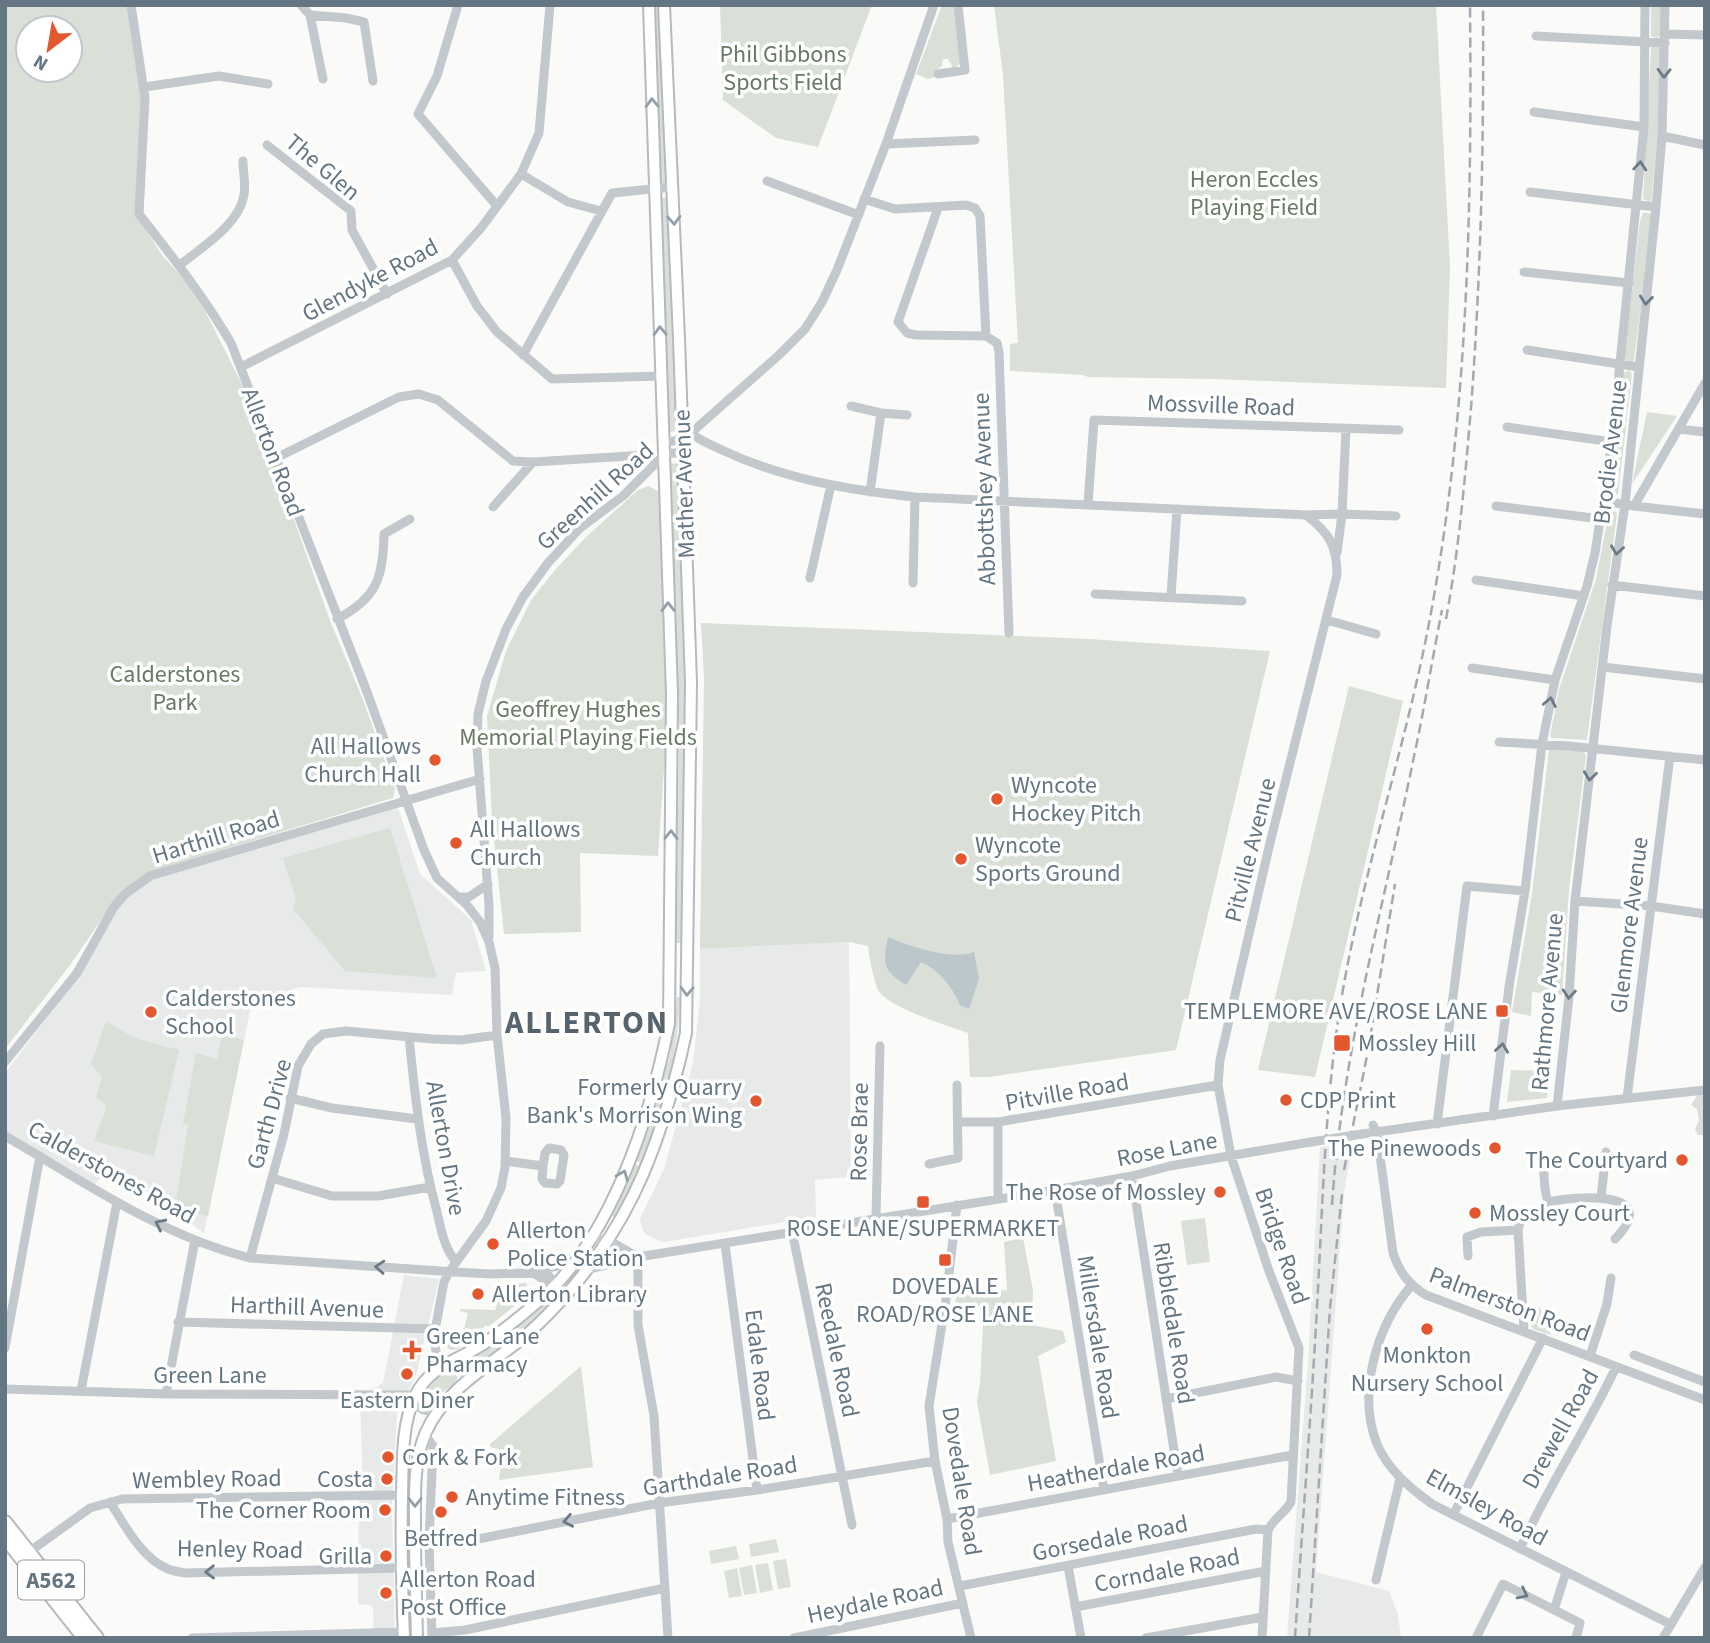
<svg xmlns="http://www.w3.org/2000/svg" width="1710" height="1643" font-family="'Source Sans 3',sans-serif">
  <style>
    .built { fill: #e8e9e9 }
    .green { fill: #dadfd7; fill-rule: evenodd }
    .water { fill: #bbc7cb }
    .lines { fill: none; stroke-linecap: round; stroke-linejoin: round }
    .major-casing { stroke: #b5babe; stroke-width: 14 }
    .highway-casing { stroke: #b4b9bd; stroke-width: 16 }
    .minor { stroke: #c3c8cc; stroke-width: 9 }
    .major { stroke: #fff; stroke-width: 10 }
    .highway { stroke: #fff; stroke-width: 12 }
    .rail { stroke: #a2aab0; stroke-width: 2.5; stroke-dasharray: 10 5; stroke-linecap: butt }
    .minor-bridge { stroke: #c3c8cc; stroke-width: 9 }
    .oneway { stroke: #6a7a87 }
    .oneway2 { stroke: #939fa8 }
    .poi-dot { fill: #e4572e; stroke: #fff; stroke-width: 2.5 }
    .labels { text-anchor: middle; stroke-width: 7; stroke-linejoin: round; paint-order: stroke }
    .shield { fill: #fff; stroke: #939fa8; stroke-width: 2 }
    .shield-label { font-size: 23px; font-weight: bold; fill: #657683 }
    .park-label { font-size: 24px; fill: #687a64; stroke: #fff }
    .street-label { font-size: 24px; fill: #657683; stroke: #fff }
    .poi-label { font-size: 24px; fill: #657683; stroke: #fff; text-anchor: start }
    .district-label { font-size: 32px; font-weight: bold; letter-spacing: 2px; fill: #57646e; stroke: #fff }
  </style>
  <rect width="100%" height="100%" fill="#fafaf8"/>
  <!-- built -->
  <path class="built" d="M398 808 420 874 471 920 486 971 456 973 452 995 300 987 252 1002 204 1233 110 1166 92 1188 5 1135V1073L78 977 126 896 149 881Z
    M849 942 851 1177 815 1180 816 1217 663 1242 647 1235 643 1231 640 1219 664 1169 693 1063 700 1000V949Z
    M1353 1143 1344 1192 1316 1572 1389 1591 1398 1615 1401 1638H1287L1308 1362 1320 1147Z
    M404 1275 439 1279 416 1376 397 1414 392 1503 395 1638H374L373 1606 358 1604 359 1500 363 1490 360 1397 383 1383Z"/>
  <!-- green -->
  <path class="green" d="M5 5H129L144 101 135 212 162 255 181 276 204 309 253 406 331 623 362 697 395 789 393 798 150 872 111 906 70 965 5 1049ZM28 28H70V70H28Z
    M653 5H663L669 184 660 185Z
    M720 5H872L818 147 776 138 723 100Z
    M942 5 954 7 961 64 953 68 948 59H943L942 66 935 71 936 77 928 79 916 74Z
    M994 5H1436L1450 267 1446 388 1214 379 1088 377 1083 375 1010 371V344L1018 343 1003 75Z
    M1651 5H1661V35L1657 38 1651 36Z
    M1653 45 1660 48 1658 132 1651 202 1643 199 1651 48Z
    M662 198H669L678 431 668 432 660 200Z
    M1643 213H1650L1653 215 1634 360 1631 363 1624 359 1640 221Z
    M1629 370 1632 374 1618 494 1614 496 1609 492 1623 373Z
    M1647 412 1677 416 1632 484Z
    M679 463C686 623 692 783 682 943H676L679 741 669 464Z
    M649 486 659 492 667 725 658 856 580 853 581 932 504 934 492 820 487 716 506 651 531 600 555 570 586 537 638 490Z
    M1609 511H1615L1617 514 1587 740 1552 738 1550 736 1559 689 1596 579Z
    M701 623 1089 639 1270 651 1176 1050 989 1077H970L968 1033C947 1025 888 1008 878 990 874 981 869 957 868 946L849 942 700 949 704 679Z
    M1349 686 1403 701 1315 1077 1258 1070Z
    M1549 749 1583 751 1586 756 1569 889 1562 995 1532 992 1531 1016 1512 1012 1532 894Z
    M390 828 437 978 345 971 293 909 296 900 283 858Z
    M677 997H680C678 1055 664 1110 643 1164L634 1160 661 1078 669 1060Z
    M106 1021 134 1038 179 1050 154 1156 94 1141 107 1106 96 1097 102 1077 91 1064Z
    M222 1035 244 1040 208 1216 175 1209 188 1125 183 1124 196 1053 217 1059Z
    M1511 1070 1549 1071 1547 1098 1507 1102Z
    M1705 1084V1135H1698L1695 1130 1699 1120 1697 1109 1691 1105Z
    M632 1163 642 1167 616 1218 609 1214Z
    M1205 1218 1210 1262 1187 1265 1181 1221Z
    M1023 1238 1033 1290 1032 1325 1063 1331 1066 1342 1038 1356 1056 1461 990 1475 977 1402 980 1383 984 1307 955 1302 957 1296 1007 1290 1004 1242Z
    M526 1283 528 1295 488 1327 486 1325 458 1349 451 1350 444 1346 462 1337 468 1313 460 1311V1309L495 1310 498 1301V1285Z
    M541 1303 550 1307 480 1367 472 1357Z
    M1540 1308 1551 1335 1533 1329 1529 1320V1309Z
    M581 1366 593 1467 499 1480 503 1450 490 1447V1444Z
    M449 1368 457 1375V1383L444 1391 433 1405 423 1404 420 1398C425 1384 437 1376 449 1368Z
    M776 1539 779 1552 751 1557 749 1544Z
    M736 1546 739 1559 711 1564 709 1551Z
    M786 1559 791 1587 778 1589 773 1561Z
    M768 1563 773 1590 760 1593 755 1565Z
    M752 1565 757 1593 744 1595 739 1568Z
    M737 1568 742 1596 729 1598 724 1571Z"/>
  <!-- water -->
  <path class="water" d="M888 937C909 946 952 961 974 952L979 979 969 1009 960 1005C952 986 939 970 921 962L906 985C882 970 883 963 888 937Z"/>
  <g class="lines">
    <defs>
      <path id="major" d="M404 1638C402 1590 401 1543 402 1495 403 1463 401 1426 415 1396 429 1366 459 1360 485 1343 502 1331 519 1318 535 1304 611 1243 651 1115 669 1023L672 694 649 5
        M417 1638C416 1600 415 1563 415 1526 415 1495 413 1461 426 1432 446 1386 497 1362 532 1330 624 1244 660 1153 686 1033L691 683 679 338 664 5"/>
      <path id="highway" d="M5 1522 97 1638
        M5 1538 84 1638"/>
    </defs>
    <!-- major casing -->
    <use href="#major" class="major-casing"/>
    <!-- highway casing -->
    <use href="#highway" class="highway-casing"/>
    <!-- minor -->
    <path class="minor" d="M131 5 145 98 139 214C172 256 204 297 231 343L367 692 424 850 437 878 467 905 480 922 489 942 495 968 497 1035 506 1118 505 1167 501 1188 486 1221 449 1272 444 1282 434 1336 438 1367
      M301 5 310 15 323 79
      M458 5 437 76 418 114 497 206
      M310 15 346 18 364 22 373 81
      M1666 34 1705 35
      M1536 36 1665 43
      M938 74 965 70 958 5
      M144 87 219 76 268 84
      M1534 112 1644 127
      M1662 136 1705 145
      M886 144 975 140
      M267 145 351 211 352 230 387 294
      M521 174 568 202 601 211
      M767 181 859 215
      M1530 192 1656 207
      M864 199 895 209 966 205 975 208 980 216 986 336 997 343 999 352 1009 633
      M938 208 898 322 907 333 916 335 986 336
      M452 260 477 306 497 332 552 379 662 376
      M180 265C202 247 239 225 244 195 246 184 243 172 243 161
      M1524 272 1629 283
      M1527 350 1639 367
      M523 355 612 193 672 187
      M241 367 452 260 481 228 521 174 539 133 550 5
      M851 406 881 413 907 415
      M1507 427 1612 442
      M1346 429 1342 514 1396 516
      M1679 429 1705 432
      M689 432C699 440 711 445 722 450 783 479 849 490 915 497L1306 515C1329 533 1337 545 1337 575L1269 847 1220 1060 1218 1085 1231 1156 1269 1271 1299 1348 1291 1502C1285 1513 1274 1518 1268 1530L1262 1638
      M664 442 683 440 779 355 805 329 822 302 837 270 886 144 934 5
      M276 458 399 397 419 394 438 400 513 461 533 462 645 455 659 460
      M870 492 881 413
      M1603 501 1634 506 1705 383
      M1088 504 1094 420 1399 430
      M1496 506 1601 519
      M1634 506 1705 514
      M493 507 533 462
      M1306 515 1342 514 1337 553
      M810 578 831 485
      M1476 580 1584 596
      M913 583 915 497
      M1612 585 1705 596
      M1095 594 1242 601
      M1171 596 1177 509
      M337 619C377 598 383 578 384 534L410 519
      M1327 620 1376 634
      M1603 667 1705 679
      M1472 668 1555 680
      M1499 742 1569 746 1705 760
      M458 897H469L488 884
      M1575 901 1651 906 1705 914
      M489 937V905L477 748 478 714 486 681 506 629 523 597 548 563 579 529 623 496 665 454 683 452
      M409 1037C415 1096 421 1154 437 1212 441 1229 444 1248 456 1262
      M5 1062 77 973 114 907 125 894 150 876 480 779
      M290 1098 332 1108 417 1119
      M1627 1098 1670 756
      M1557 1106 1569 997 1575 901 1607 626 1625 504 1656 207 1662 136 1665 5
      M1493 1116 1509 987 1525 891 1542 744 1555 680 1587 586 1595 553 1612 442 1644 127 1645 5
      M959 1122H998
      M1437 1124 1467 886 1525 891
      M1373 1125 1377 1133 1393 1253C1400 1273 1408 1284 1426 1295L1705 1400
      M1362 1134 1557 1106 1705 1090
      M5 1136C83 1181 161 1236 250 1258L455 1272 492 1274 546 1272 555 1284
      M1541 1154C1546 1169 1542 1186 1548 1202
      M505 1161 543 1166 545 1153 549 1148 561 1150 564 1155 560 1181 557 1184 545 1183 542 1179 543 1166
      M929 1164 958 1158 957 1085
      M1132 1176 1178 1476
      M272 1178 332 1196H378L430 1187
      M1055 1190 1104 1490
      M1601 1198 1606 1152
      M998 1199V1122L1218 1085
      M957 1205 946 1299 929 1406 935 1461 947 1519 948 1542 971 1638
      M876 1218 880 1046
      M792 1231 852 1525
      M592 1235 607 1245 612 1252 632 1256
      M725 1244 757 1490
      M607 1245 615 1244 634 1255
      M1468 1256 1467 1237 1481 1232 1518 1230
      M638 1257V1325L654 1416 668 1638
      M250 1258 284 1134 298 1066 311 1044 323 1034 346 1031 432 1039 461 1040 497 1035
      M540 1269 572 1264
      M590 1269 638 1257 1055 1190 1132 1176 1170 1166 1311 1142
      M532 1272C544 1281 556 1285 568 1294
      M1411 1286C1376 1327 1357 1393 1377 1444 1388 1470 1410 1488 1432 1504L1670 1624
      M178 1322 435 1329
      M1524 1331 1518 1230C1521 1216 1526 1214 1540 1213L1548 1202C1575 1196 1664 1189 1615 1239
      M5 1348 40 1156
      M1634 1355 1705 1382
      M1590 1356 1607 1304 1611 1278
      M450 1362 462 1367 466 1378 465 1385
      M5 1389 166 1394 407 1395 414 1398C418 1412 427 1412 440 1409
      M81 1391 117 1202
      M166 1394 195 1240
      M1166 1399 1276 1377 1298 1381
      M425 1435 433 1446 429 1542 432 1637
      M110 1502C124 1524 142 1559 168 1569 173 1571 179 1572 185 1573L400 1568
      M1453 1515 1543 1338
      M947 1519 1292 1455
      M415 1541 473 1540 659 1503 757 1490 935 1461
      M1520 1549C1548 1486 1587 1429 1616 1367
      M29 1552 90 1508 122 1499 402 1495
      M1068 1566 1081 1638
      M1376 1580 1400 1479
      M960 1586 1256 1529 1268 1530
      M1075 1607 1266 1571
      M1554 1610 1566 1572
      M432 1633 465 1630 665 1588
      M192 1638 403 1632
      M794 1638 963 1603
      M1146 1638 1263 1617
      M1476 1638 1503 1584 1580 1623 1576 1638
      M1663 1638 1705 1567"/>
    <!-- major -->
    <use href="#major" class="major"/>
    <!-- highway -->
    <use href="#highway" class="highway"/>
    <!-- rail -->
    <path class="rail" d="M1446 619C1459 550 1465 478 1471 408 1481 274 1484 140 1483 5
      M1344 1170 1368 1051 1395 884
      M1332 1205C1342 1053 1383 909 1413 761 1424 711 1432 660 1442 610
      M1295 1638C1302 1528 1311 1418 1317 1307 1322 1219 1324 1131 1335 1043 1353 895 1406 754 1432 607 1468 409 1472 206 1470 5
      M1309 1638 1330 1308 1342 1194"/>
    <!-- minor-bridge -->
    <path class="minor-bridge" d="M1311 1142 1362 1134"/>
  </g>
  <!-- one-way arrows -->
  <defs><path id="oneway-chevron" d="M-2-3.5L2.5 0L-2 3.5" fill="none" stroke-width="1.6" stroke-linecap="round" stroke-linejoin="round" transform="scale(1.75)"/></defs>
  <g class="oneway">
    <use href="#oneway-chevron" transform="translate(1664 73) rotate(92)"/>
    <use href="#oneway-chevron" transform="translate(1640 166) rotate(-86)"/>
    <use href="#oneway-chevron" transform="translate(1646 300) rotate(96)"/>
    <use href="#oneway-chevron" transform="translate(1617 550) rotate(98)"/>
    <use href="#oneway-chevron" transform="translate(1550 702) rotate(-79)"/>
    <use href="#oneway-chevron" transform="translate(1590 776) rotate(97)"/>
    <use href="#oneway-chevron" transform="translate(1569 994) rotate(95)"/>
    <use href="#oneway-chevron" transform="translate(1502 1048) rotate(-82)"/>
    <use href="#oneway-chevron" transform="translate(160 1224) rotate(-154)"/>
    <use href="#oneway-chevron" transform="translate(380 1267) rotate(-176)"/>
    <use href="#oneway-chevron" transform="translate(568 1521) rotate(169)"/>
    <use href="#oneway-chevron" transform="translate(210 1572) rotate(179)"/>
    <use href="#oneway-chevron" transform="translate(1523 1594) rotate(26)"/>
  </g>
  <g class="oneway2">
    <use href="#oneway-chevron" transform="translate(652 103) rotate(-92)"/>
    <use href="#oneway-chevron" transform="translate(674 220) rotate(87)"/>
    <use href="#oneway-chevron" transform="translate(660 331) rotate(-92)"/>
    <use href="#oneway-chevron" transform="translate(668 607) rotate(-91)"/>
    <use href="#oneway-chevron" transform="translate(671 835) rotate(-89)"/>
    <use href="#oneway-chevron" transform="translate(687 991) rotate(92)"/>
    <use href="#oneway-chevron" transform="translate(623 1175) rotate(-68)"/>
    <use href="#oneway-chevron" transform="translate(415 1502) rotate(90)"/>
  </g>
  <!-- markers -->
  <g class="poi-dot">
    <circle cx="435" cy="760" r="7"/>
    <circle cx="997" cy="799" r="7"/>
    <circle cx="456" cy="843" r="7"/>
    <circle cx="961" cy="859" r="7"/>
    <rect x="1495" y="1004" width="14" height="14" rx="3.5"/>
    <circle cx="151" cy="1012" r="7"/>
    <rect x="1333" y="1034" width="18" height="18" rx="3.5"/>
    <circle cx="1286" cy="1100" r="7"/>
    <circle cx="756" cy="1101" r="7"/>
    <circle cx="1495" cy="1148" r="7"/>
    <circle cx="1682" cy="1160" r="7"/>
    <circle cx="1220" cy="1192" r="7"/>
    <rect x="916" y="1195" width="14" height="14" rx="3.5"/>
    <circle cx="1475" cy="1213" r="7"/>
    <circle cx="493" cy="1244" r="7"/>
    <rect x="938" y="1253" width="14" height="14" rx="3.5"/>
    <circle cx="478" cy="1294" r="7"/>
    <circle cx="1427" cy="1329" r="7"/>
    <path d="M408.5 1339.5h7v7h7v7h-7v7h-7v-7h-7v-7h7z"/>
    <circle cx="407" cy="1374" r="7"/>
    <circle cx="388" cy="1457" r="7"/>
    <circle cx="387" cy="1479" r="7"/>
    <circle cx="452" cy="1497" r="7"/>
    <circle cx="385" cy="1510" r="7"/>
    <circle cx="441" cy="1512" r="7"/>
    <circle cx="386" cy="1556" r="7"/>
    <circle cx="386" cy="1593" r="7"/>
  </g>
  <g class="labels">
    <!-- shield labels -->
    <rect class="shield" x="18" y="1560.5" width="66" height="39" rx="5"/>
    <g class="shield-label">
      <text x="51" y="1588">A562</text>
    </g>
    <!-- park labels -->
    <g class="park-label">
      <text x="783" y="62">Phil Gibbons<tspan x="783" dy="28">Sports Field</tspan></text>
      <text x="1254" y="187">Heron Eccles<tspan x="1254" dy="28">Playing Field</tspan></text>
      <text x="175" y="682">Calderstones<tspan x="175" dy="28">Park</tspan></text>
      <text x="578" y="717">Geoffrey Hughes<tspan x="578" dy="28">Memorial Playing Fields</tspan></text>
    </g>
    <!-- street labels -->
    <g class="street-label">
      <text transform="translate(323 167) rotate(40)" y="8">The Glen</text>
      <text transform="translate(370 280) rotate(-28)" y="8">Glendyke Road</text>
      <text transform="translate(1221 405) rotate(2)" y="8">Mossville Road</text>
      <text transform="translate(273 452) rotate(69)" y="8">Allerton Road</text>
      <text transform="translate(1610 452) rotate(-83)" y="8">Brodie Avenue</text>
      <text transform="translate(684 484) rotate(-92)" y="8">Mather Avenue</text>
      <text transform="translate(984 489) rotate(-92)" y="8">Abbottshey Avenue</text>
      <text transform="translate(595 496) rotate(-42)" y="8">Greenhill Road</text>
      <text transform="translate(216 837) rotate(-17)" y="8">Harthill Road</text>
      <text transform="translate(1250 850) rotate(-76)" y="8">Pitville Avenue</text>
      <text transform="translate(1629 925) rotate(-83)" y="8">Glenmore Avenue</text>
      <text transform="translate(1547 1002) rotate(-85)" y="8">Rathmore Avenue</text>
      <text transform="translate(1067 1092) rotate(-10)" y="8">Pitville Road</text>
      <text transform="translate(269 1114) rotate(-75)" y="8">Garth Drive</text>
      <text transform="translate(859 1132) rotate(-89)" y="8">Rose Brae</text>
      <text transform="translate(446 1148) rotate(80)" y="8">Allerton Drive</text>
      <text transform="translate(1167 1149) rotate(-11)" y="8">Rose Lane</text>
      <text transform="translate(112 1172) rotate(29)" y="8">Calderstones Road</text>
      <text transform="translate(1282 1246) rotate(71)" y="8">Bridge Road</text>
      <text transform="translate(1510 1304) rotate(21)" y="8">Palmerston Road</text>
      <text transform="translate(307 1307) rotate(2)" y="8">Harthill Avenue</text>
      <text transform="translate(1174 1323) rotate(81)" y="8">Ribbledale Road</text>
      <text transform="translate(1098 1337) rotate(81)" y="8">Millersdale Road</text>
      <text transform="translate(837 1350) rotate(78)" y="8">Reedale Road</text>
      <text transform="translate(760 1365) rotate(83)" y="8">Edale Road</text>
      <text x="210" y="1383">Green Lane</text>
      <text transform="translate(1560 1429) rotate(-61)" y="8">Drewell Road</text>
      <text transform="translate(1116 1468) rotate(-10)" y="8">Heatherdale Road</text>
      <text transform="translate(720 1476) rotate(-9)" y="8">Garthdale Road</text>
      <text transform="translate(207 1479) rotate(-1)" y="8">Wembley Road</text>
      <text transform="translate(962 1481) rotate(81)" y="8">Dovedale Road</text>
      <text transform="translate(1487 1507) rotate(29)" y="8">Elmsley Road</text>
      <text transform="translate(1110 1538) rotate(-11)" y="8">Gorsedale Road</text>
      <text transform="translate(240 1549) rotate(1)" y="8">Henley Road</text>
      <text transform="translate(1167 1570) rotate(-11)" y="8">Corndale Road</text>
      <text transform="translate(875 1601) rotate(-12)" y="8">Heydale Road</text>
    </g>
    <!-- poi labels -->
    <g class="poi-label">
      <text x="421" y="754" text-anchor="end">All Hallows<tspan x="421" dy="28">Church Hall</tspan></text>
      <text x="1011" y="793">Wyncote<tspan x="1011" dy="28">Hockey Pitch</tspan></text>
      <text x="470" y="837">All Hallows<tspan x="470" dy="28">Church</tspan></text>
      <text x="975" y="853">Wyncote<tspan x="975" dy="28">Sports Ground</tspan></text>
      <text x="165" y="1006">Calderstones<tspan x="165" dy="28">School</tspan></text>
      <text x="1488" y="1019" text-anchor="end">TEMPLEMORE AVE/ROSE LANE</text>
      <text x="1358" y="1051">Mossley Hill</text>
      <text x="742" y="1095" text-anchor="end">Formerly Quarry<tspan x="742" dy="28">Bank's Morrison Wing</tspan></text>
      <text x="1300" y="1108">CDP Print</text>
      <text x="1481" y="1156" text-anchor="end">The Pinewoods</text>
      <text x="1668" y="1168" text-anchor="end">The Courtyard</text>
      <text x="1206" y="1200" text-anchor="end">The Rose of Mossley</text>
      <text x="1489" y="1221">Mossley Court</text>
      <text x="923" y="1236" text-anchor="middle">ROSE LANE/SUPERMARKET</text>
      <text x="507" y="1238">Allerton<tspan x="507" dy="28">Police Station</tspan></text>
      <text x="945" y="1294" text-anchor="middle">DOVEDALE<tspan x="945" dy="28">ROAD/ROSE LANE</tspan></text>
      <text x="492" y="1302">Allerton Library</text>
      <text x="426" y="1344">Green Lane<tspan x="426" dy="28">Pharmacy</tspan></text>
      <text x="1427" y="1363" text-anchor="middle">Monkton<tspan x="1427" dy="28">Nursery School</tspan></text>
      <text x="407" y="1408" text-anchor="middle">Eastern Diner</text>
      <text x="402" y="1465">Cork &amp; Fork</text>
      <text x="373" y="1487" text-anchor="end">Costa</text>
      <text x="466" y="1505">Anytime Fitness</text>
      <text x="371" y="1518" text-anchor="end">The Corner Room</text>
      <text x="441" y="1546" text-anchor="middle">Betfred</text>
      <text x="372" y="1564" text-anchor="end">Grilla</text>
      <text x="400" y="1587">Allerton Road<tspan x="400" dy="28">Post Office</tspan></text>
    </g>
    <!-- district labels -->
    <g class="district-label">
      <text x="587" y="1033">ALLERTON</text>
    </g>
  </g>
  <!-- border -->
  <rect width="1710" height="1643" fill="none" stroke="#657683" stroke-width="14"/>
  <!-- north arrow -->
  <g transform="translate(49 49) rotate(211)"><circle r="33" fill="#ffffff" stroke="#c1c8cd" stroke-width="2"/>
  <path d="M0-5L12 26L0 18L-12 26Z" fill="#e4572e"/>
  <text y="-10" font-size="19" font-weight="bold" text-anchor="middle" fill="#657683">N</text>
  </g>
</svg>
